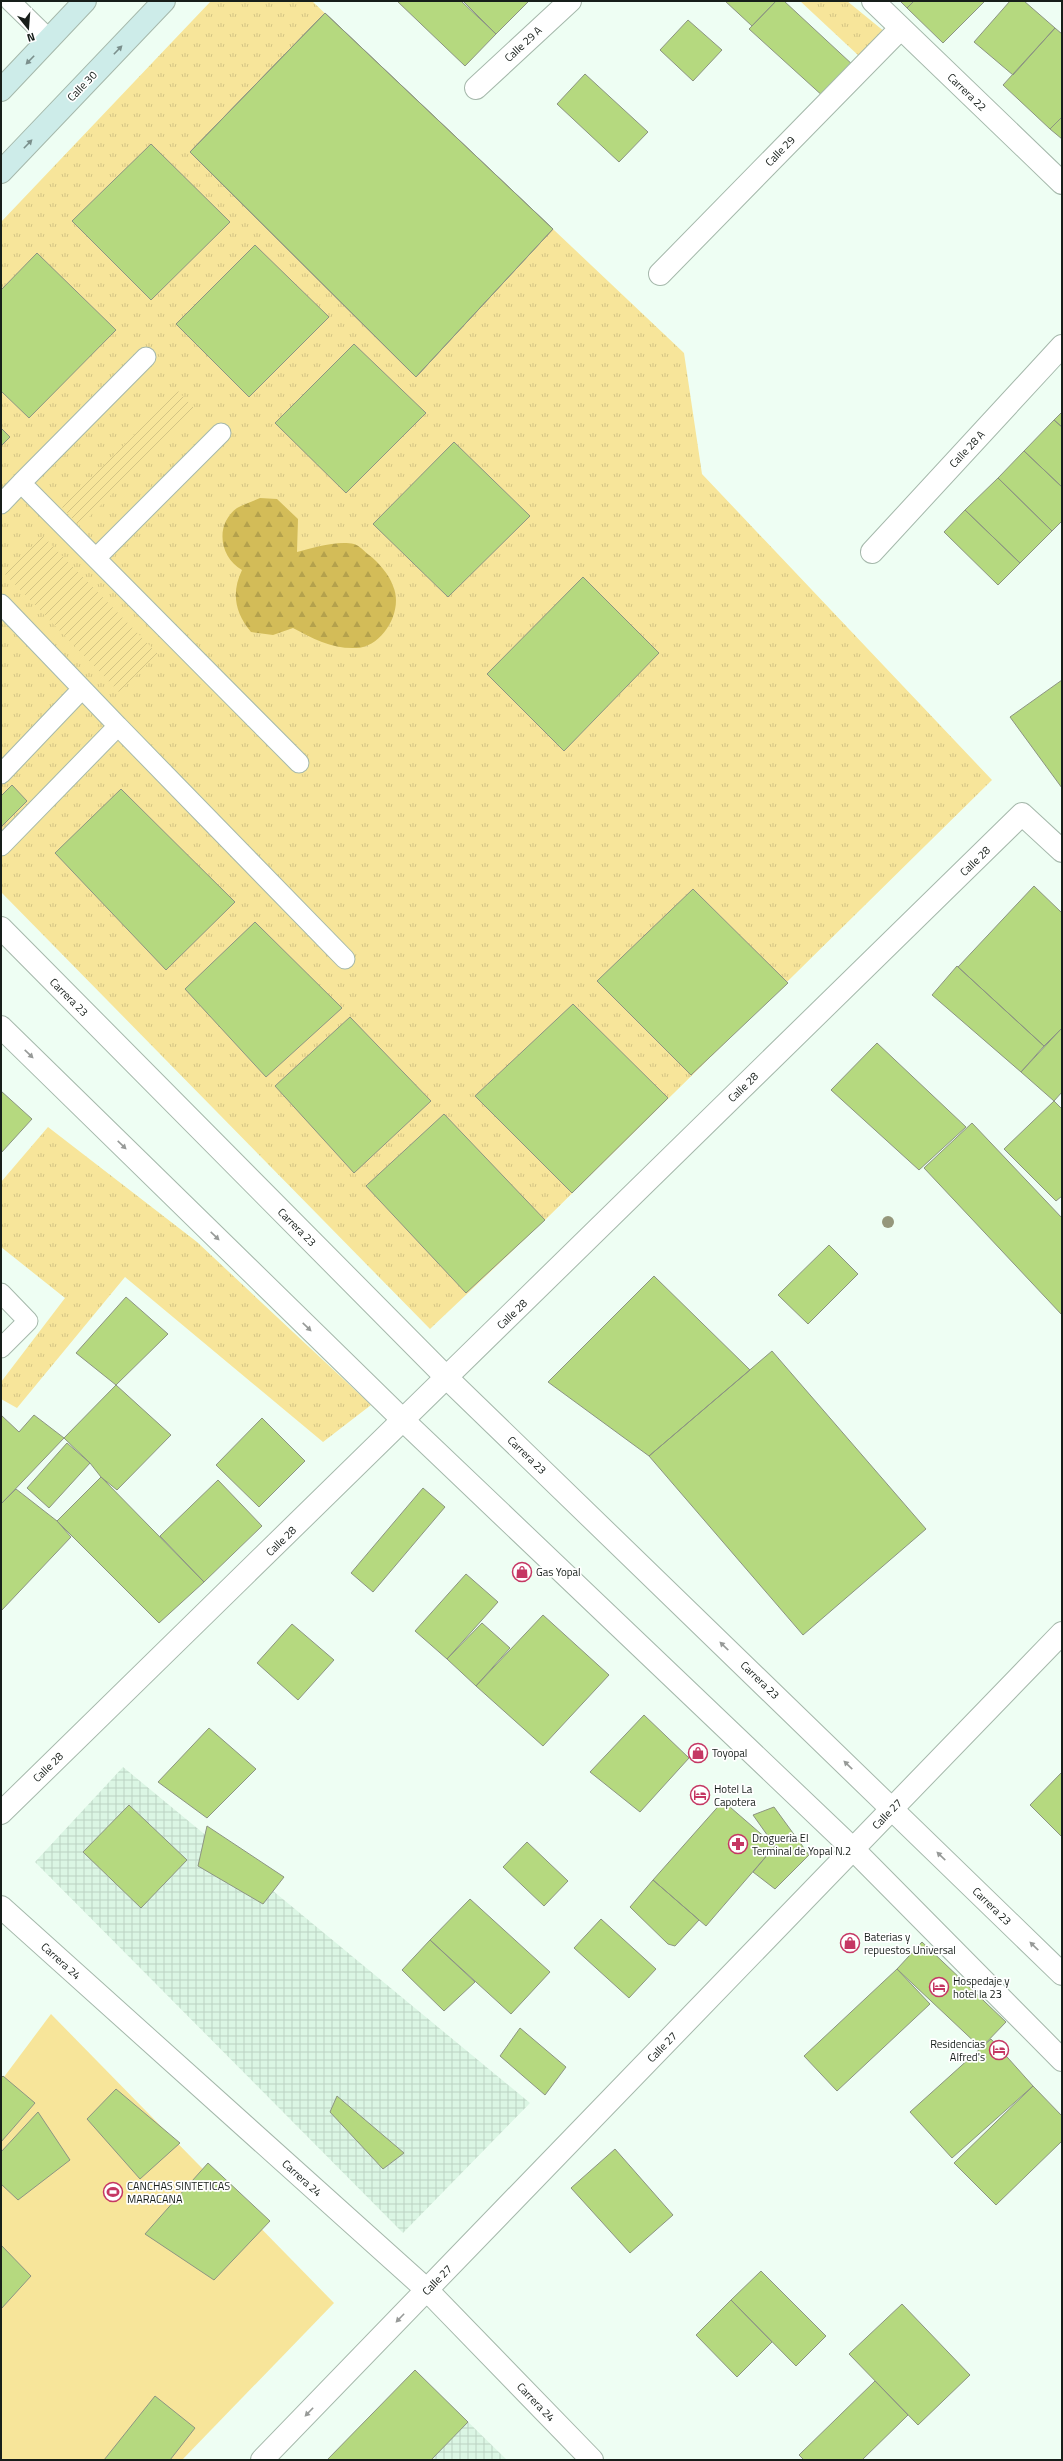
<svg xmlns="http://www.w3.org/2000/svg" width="1063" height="2461" font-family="'Titillium Web',sans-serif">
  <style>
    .industrial { fill: url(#industrial-grid) }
    .grass { fill: url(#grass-tufts) }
    .forest { fill: url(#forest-firs) }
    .garden { fill: url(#garden-furrows) }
    .pitch { fill: #f7e59a }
    .building { fill: #b5d97f; stroke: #8c9482 }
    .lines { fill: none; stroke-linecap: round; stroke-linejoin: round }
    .service-casing { stroke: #a5b8ab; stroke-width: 21 }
    .minor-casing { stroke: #a5b8ab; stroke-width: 24 }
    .tertiary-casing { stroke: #a5b8ab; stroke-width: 24 }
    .secondary-casing { stroke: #a5b8ab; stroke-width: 24 }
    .service { stroke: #fff; stroke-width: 19 }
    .minor { stroke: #fff; stroke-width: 22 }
    .tertiary { stroke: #fff; stroke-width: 22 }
    .secondary { stroke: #cdece9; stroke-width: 22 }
    .tree { fill: #95977b }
    .oneway { fill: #7b8f8c }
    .oneway2 { fill: #979a98 }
    .labels { text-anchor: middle; stroke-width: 3.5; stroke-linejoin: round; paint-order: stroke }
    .street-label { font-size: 11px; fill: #171e1a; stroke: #fff }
    .poi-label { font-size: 11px; fill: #171e1a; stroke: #fff; text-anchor: start }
  </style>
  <defs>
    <pattern id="industrial-grid" width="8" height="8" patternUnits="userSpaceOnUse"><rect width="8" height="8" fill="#dbf6e4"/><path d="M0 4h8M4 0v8" fill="none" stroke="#bbd2c3"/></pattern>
    <pattern id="grass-tufts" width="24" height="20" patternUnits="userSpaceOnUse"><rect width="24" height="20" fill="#f7e59a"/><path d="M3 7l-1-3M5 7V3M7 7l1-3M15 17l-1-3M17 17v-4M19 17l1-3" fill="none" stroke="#d3c484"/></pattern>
    <pattern id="forest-firs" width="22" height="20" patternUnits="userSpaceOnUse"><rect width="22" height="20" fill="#d3bc58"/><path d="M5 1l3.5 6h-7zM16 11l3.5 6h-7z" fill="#b4a14c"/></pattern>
    <pattern id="garden-furrows" width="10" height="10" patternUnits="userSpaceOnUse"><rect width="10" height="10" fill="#f7e59a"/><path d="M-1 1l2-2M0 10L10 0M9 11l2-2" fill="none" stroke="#d3c484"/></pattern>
  </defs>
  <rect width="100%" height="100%" fill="#eefef3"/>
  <!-- industrial -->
  <path class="industrial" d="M123 1767 530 2103 403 2233 35 1862Z
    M416 2371 507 2460H327Z"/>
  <!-- grass -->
  <path class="grass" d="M211 1H312L684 353 702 474 992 780 545 1220 430 1329 1 892V222Z
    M800 1H847L885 32 859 56Z
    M48 1127 197 1242 371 1405 323 1442 125 1277 17 1408 1 1399V1382L65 1298 1 1247V1182Z"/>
  <!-- forest -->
  <path class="forest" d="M260 498 277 499 298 519 297 552C312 548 338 540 354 544 359 545 365 552 369 555 378 562 389 574 393 586 404 610 383 647 356 648 333 649 313 639 293 628L273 635 251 632C235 613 231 593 242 570 219 557 215 524 237 508 244 504 253 501 260 498Z"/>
  <!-- garden -->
  <path class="garden" d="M178 391 196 410 80 526 62 507Z
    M43 536 158 654 119 692 4 573Z"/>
  <!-- pitch -->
  <path class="pitch" d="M51 2014 334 2303 182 2460H1V2081Z"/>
  <!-- building -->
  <path class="building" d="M397 1H461L496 34 465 66Z
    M463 1H529L496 34Z
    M725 1H776L752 26Z
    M776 1H784L854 66 825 98 749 29Z
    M900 1H914L907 8Z
    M914 1H985L943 43 907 8Z
    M1010 1H1024L1055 28 1013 75 974 42Z
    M325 13 553 229 416 377 190 152Z
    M325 13 553 229 416 377 190 152Z
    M688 20 722 50 693 81 660 50Z
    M1055 28 1062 34V117L1050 129 1003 85Z
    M585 74 648 132 619 162 557 104Z
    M1062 117V139L1050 129Z
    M151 144 230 222 151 300 72 221Z
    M255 245 329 317 249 397 176 324Z
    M37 253 116 330 29 418 1 391V290Z
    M354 344 426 413 346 493 275 423Z
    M1062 412V427L1054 420Z
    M1054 420 1062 427V487L1024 451Z
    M1 428 10 437 1 446Z
    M454 442 530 516 448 597 373 524Z
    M1024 451 1062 487V521L1052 531 998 478Z
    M998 478 1052 531 1020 563 965 510Z
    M965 510 1020 563 998 585 944 532Z
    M583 577 659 653 564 751 487 674Z
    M1062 680V788L1010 717Z
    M12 785 27 801 1 827V796Z
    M121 789 235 902 166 970 55 853Z
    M1034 886 1062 913V1028L1044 1046 958 967Z
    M693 889 788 983 691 1075 597 981Z
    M255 922 342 1008 266 1077 185 989Z
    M957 966 1044 1046 1021 1072 932 995Z
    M573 1004 668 1098 572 1193 475 1096Z
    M350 1017 431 1101 354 1173 275 1086Z
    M1062 1028V1092L1054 1101 1021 1072Z
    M877 1043 966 1127 919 1170 831 1090Z
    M1 1091 32 1119 1 1153Z
    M1054 1101 1062 1109V1196L1056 1201 1004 1149Z
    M444 1114 545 1220 466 1293 366 1186Z
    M972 1123 1062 1218V1315L924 1168Z
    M829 1245 858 1274 808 1324 778 1295Z
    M654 1276 750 1370 649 1456 548 1382Z
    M126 1297 168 1334 116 1385 76 1353Z
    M772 1351 926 1529 803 1635 649 1456Z
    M116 1385 171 1435 117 1490 101 1477 90 1463 64 1438Z
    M1 1415 19 1432 34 1415 64 1438 1 1504Z
    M262 1418 305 1461 259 1507 216 1465Z
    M67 1443 90 1463 49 1508 27 1488Z
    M101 1477 204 1582 159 1623 57 1521Z
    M218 1480 262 1526 204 1582 160 1536Z
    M423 1488 445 1507 373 1592 351 1573Z
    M16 1489 57 1521 71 1537 1 1611V1504Z
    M466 1574 498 1602 447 1659 415 1631Z
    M543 1615 609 1675 543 1746 476 1686Z
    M482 1623 510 1648 476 1686 447 1659Z
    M292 1624 334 1660 298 1700 257 1663Z
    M644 1715 689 1758 640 1812 590 1772Z
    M209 1728 256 1769 207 1818 158 1782Z
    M1062 1772V1837L1030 1805Z
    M723 1801 775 1846 706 1926 653 1880Z
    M129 1805 187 1860 141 1908 83 1852Z
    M774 1807 809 1855 775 1889 753 1872 775 1846 753 1815Z
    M207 1826 284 1877 263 1904 198 1866Z
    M527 1842 568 1881 544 1906 503 1867Z
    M653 1880 699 1920 675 1946 668 1944 630 1907Z
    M470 1899 550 1972 511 2014 430 1940Z
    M601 1919 656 1969 629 1998 574 1948Z
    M430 1940 475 1982 444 2011 402 1970Z
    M922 1942 1006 2022 981 2048 897 1969Z
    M897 1969 930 2004 837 2091 804 2056Z
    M520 2028 566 2067 545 2095 500 2056Z
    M991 2039 1033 2086 952 2158 910 2112Z
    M3 2076 35 2103 1 2142V2078Z
    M1033 2086 1062 2116V2141L996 2205 954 2163Z
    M116 2089 180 2143 140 2179 87 2119Z
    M337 2096 404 2153 383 2169 330 2112Z
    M38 2112 70 2160 18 2200 1 2184V2152Z
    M615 2149 673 2215 630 2253 571 2188Z
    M208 2163 270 2221 214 2280 145 2234Z
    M1 2245 31 2276 1 2309Z
    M761 2271 826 2336 796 2366 731 2300Z
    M731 2300 772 2342 737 2377 696 2335Z
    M902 2304 970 2375 918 2425 849 2354Z
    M415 2370 468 2422 431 2460H327Z
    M875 2381 908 2415 862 2460H804L799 2455Z
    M155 2396 195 2428 170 2460H104Z"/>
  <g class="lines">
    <defs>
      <path id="service" d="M10 1 49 39
        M21 483 146 357
        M1 504 21 483 299 763
        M96 558 221 433
        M1 604 118 726 1 846
        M118 726 345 959
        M1 774 82 689
        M1 1293 28 1321 1 1348"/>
      <path id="minor" d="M873 1 1062 183
        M476 88 570 1
        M660 274 901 28
        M872 552 1062 346
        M1 1813 1022 814 1062 851
        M1 1907 427 2290 592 2460
        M262 2460 1062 1633"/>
      <path id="tertiary" d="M1 928 447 1378 1062 1974
        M1 1027 404 1421 853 1849 1062 2060"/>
      <path id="secondary" d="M1 90 85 1
        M1 172 164 1"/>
    </defs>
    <!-- service casing -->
    <use href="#service" class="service-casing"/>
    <!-- minor casing -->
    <use href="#minor" class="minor-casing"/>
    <!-- tertiary casing -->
    <use href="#tertiary" class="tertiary-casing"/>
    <!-- secondary casing -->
    <use href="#secondary" class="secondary-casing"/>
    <!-- service -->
    <use href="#service" class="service"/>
    <!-- minor -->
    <use href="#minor" class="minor"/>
    <!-- tertiary -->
    <use href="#tertiary" class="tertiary"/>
    <!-- secondary -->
    <use href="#secondary" class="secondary"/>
  </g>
  <!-- trees -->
  <circle class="tree" cx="888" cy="1222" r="6"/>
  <!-- one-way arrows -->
  <defs><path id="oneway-solid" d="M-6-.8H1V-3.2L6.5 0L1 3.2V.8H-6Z"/></defs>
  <g class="oneway">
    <use href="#oneway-solid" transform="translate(118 50) rotate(-46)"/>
    <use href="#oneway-solid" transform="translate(30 60) rotate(134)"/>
    <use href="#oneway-solid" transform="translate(28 144) rotate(-46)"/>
  </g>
  <g class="oneway2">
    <use href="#oneway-solid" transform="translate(29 1054) rotate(44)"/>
    <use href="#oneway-solid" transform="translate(122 1145) rotate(44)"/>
    <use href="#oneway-solid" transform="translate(215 1236) rotate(44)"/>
    <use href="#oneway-solid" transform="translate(307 1327) rotate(44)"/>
    <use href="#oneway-solid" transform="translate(724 1646) rotate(-136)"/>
    <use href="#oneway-solid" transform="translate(848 1765) rotate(-136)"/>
    <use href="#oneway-solid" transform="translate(941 1856) rotate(-136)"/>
    <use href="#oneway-solid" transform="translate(1034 1946) rotate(-136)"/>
    <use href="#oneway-solid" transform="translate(400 2318) rotate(134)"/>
    <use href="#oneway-solid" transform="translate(309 2412) rotate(134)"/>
  </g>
  <!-- icons -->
  <defs>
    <symbol id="shop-ring" viewBox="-11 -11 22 22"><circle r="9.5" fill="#fff" stroke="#c53763" stroke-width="1.5"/><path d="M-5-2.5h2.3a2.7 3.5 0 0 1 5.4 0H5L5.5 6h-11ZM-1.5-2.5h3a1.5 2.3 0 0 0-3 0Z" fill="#c53763"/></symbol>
    <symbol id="hotel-ring" viewBox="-11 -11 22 22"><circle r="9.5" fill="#fff" stroke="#c53763" stroke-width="1.5"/><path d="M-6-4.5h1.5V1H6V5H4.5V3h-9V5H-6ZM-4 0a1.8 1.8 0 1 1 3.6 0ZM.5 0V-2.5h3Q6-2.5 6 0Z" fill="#c53763"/></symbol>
    <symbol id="pharmacy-ring" viewBox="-11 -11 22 22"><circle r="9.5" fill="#fff" stroke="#c53763" stroke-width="1.5"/><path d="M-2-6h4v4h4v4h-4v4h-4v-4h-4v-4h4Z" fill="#c53763"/></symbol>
    <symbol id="stadium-ring" viewBox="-11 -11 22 22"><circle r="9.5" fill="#fff" stroke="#c53763" stroke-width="1.5"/><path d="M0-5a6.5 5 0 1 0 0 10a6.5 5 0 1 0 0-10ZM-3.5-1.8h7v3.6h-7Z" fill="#c53763"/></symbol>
  </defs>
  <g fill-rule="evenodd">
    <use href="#shop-ring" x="511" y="1561" width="22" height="22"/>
    <use href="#shop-ring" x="687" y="1742" width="22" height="22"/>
    <use href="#hotel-ring" x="689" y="1784" width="22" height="22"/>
    <use href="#pharmacy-ring" x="727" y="1833" width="22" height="22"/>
    <use href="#shop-ring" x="839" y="1932" width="22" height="22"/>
    <use href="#hotel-ring" x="928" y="1976" width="22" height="22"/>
    <use href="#hotel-ring" x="988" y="2039" width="22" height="22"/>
    <use href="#stadium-ring" x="102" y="2181" width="22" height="22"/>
  </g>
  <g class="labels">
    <!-- street labels -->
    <g class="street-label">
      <text transform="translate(523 44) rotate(-43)" y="4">Calle 29 A</text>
      <text transform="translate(82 86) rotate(-46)" y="4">Calle 30</text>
      <text transform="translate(967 92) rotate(44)" y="4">Carrera 22</text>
      <text transform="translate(780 151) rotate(-46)" y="4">Calle 29</text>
      <text transform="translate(967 449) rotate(-47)" y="4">Calle 28 A</text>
      <text transform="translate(975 861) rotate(-44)" y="4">Calle 28</text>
      <text transform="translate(69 997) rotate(45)" y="4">Carrera 23</text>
      <text transform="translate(743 1087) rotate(-44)" y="4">Calle 28</text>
      <text transform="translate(297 1227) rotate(45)" y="4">Carrera 23</text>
      <text transform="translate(512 1314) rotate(-44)" y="4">Calle 28</text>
      <text transform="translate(527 1455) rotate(44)" y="4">Carrera 23</text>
      <text transform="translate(281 1541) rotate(-44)" y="4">Calle 28</text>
      <text transform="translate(760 1680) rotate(44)" y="4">Carrera 23</text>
      <text transform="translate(48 1767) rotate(-44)" y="4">Calle 28</text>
      <text transform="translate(887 1814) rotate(-46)" y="4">Calle 27</text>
      <text transform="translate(992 1906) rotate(44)" y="4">Carrera 23</text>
      <text transform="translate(61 1961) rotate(42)" y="4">Carrera 24</text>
      <text transform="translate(662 2047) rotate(-46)" y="4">Calle 27</text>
      <text transform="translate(302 2178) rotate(42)" y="4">Carrera 24</text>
      <text transform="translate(437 2280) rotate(-46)" y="4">Calle 27</text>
      <text transform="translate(536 2402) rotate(46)" y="4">Carrera 24</text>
    </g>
    <!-- poi labels -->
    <g class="poi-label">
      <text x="536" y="1576">Gas Yopal</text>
      <text x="712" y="1757">Toyopal</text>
      <text x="714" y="1793">Hotel La<tspan x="714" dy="13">Capotera</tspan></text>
      <text x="752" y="1842">Drogueria El<tspan x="752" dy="13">Terminal de Yopal N.2</tspan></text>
      <text x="864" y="1941">Baterias y<tspan x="864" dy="13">repuestos Universal</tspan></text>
      <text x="953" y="1985">Hospedaje y<tspan x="953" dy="13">hotel la 23</tspan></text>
      <text x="985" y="2048" text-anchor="end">Residencias<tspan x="985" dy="13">Alfred's</tspan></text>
      <text x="127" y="2190">CANCHAS SINTETICAS<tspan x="127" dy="13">MARACANA</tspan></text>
    </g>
  </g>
  <!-- border -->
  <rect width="1063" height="2461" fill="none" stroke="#171e1a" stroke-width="4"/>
  <!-- north arrow -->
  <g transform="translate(28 28) rotate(163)" stroke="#ffffff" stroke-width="3" paint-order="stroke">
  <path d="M0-3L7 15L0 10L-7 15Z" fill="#171e1a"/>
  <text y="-6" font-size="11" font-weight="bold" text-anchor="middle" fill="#171e1a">N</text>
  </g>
</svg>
